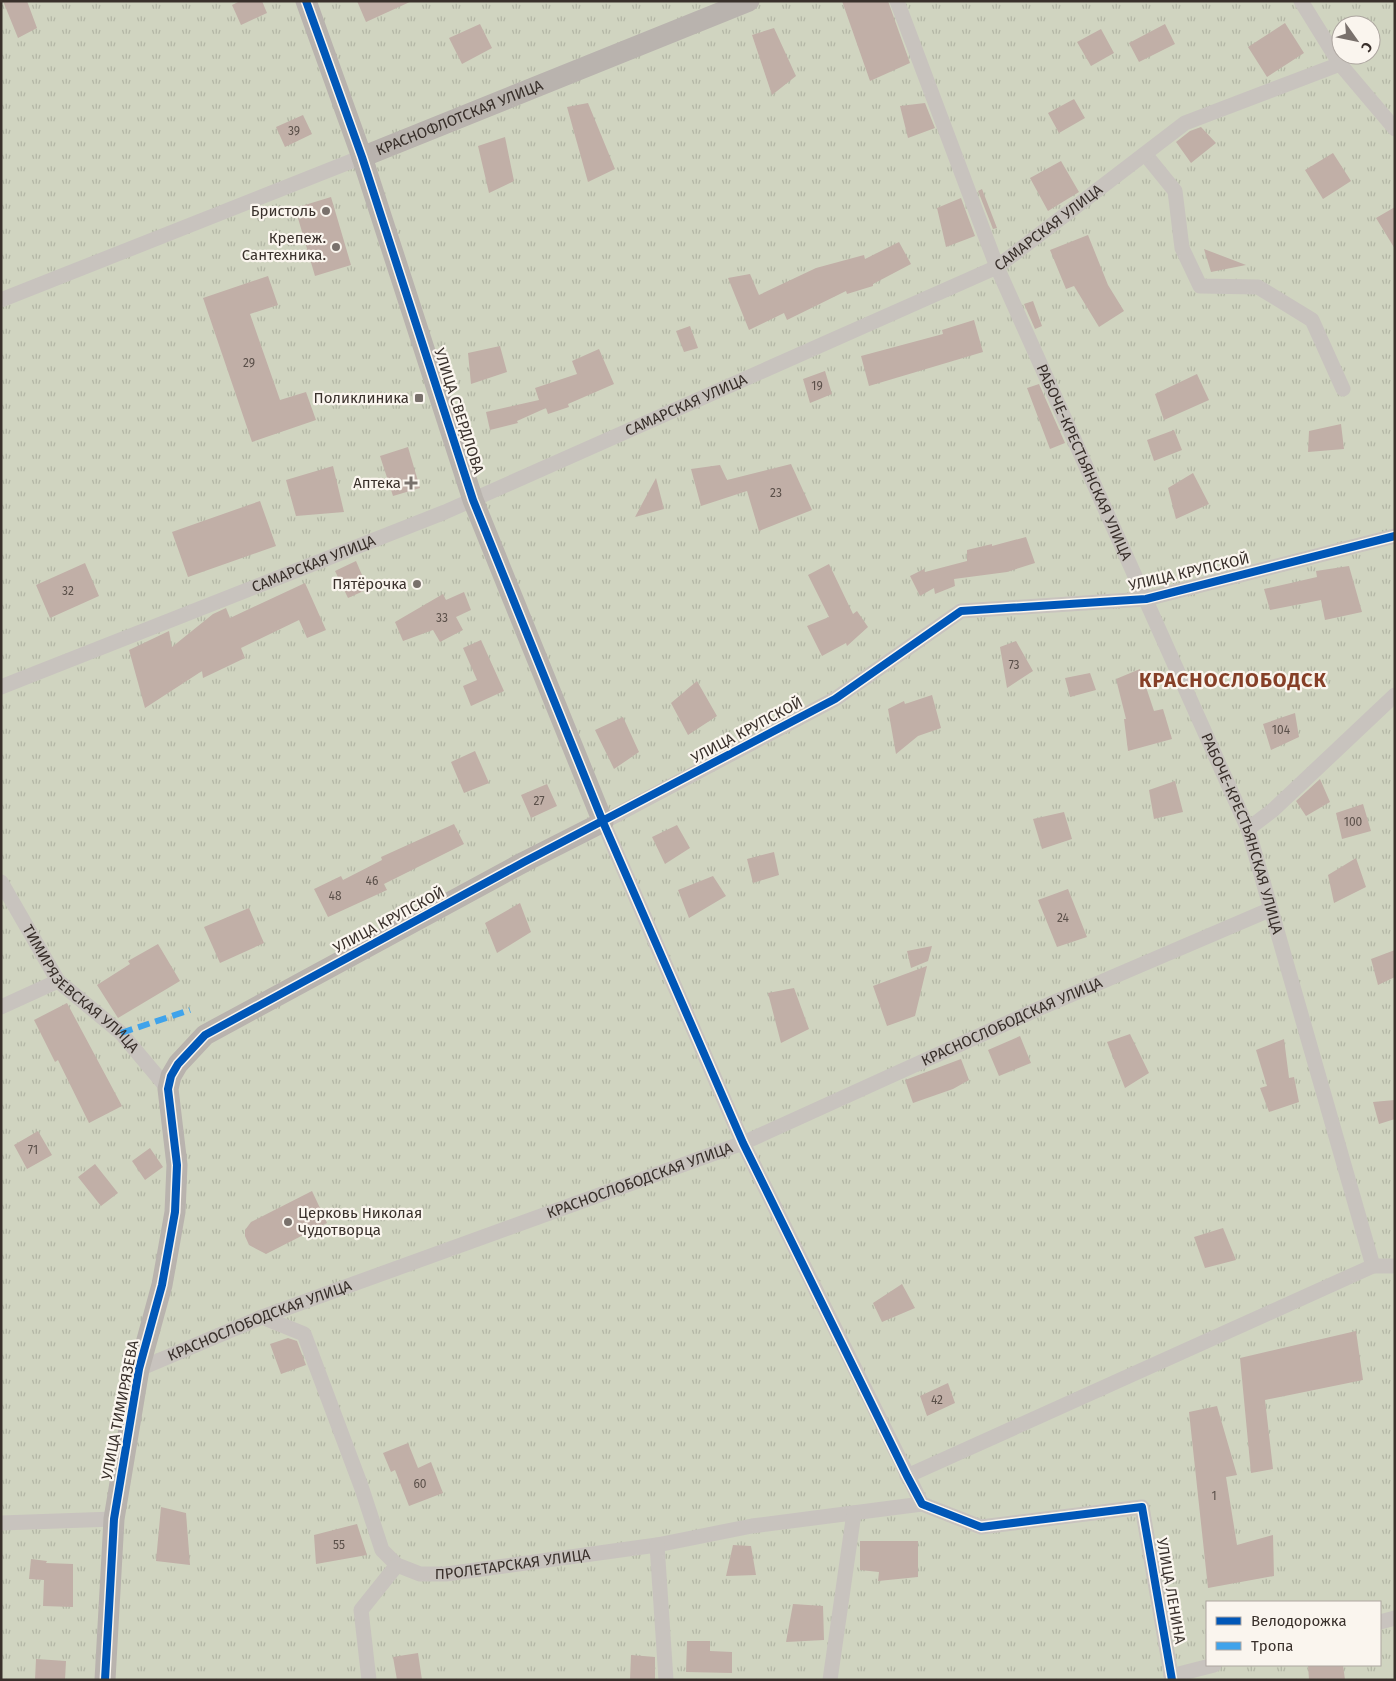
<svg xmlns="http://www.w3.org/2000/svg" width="1396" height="1681" font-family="'Fira Sans',sans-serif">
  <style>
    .park { fill: url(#park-tufts); fill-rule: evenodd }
    .building { fill: #c1afa7 }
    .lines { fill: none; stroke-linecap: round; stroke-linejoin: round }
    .street { stroke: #c8c3be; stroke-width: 15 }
    .secondary { stroke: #b9b3ae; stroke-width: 21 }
    .quiet { stroke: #3fa3eb; stroke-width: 6; stroke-dasharray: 12 6; stroke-linecap: butt }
    .cycleway-casing { stroke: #faf5ee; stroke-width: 11 }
    .cycleway { stroke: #0057b8; stroke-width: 8 }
    .poi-dot { fill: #79716c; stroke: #faf5ee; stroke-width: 2 }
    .labels { text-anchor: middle; stroke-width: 4.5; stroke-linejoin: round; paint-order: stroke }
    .number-label { font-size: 12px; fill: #5b504a }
    .street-label { font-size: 15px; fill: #39302b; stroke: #faf5ee }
    .poi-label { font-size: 15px; fill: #39302b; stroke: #faf5ee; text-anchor: end }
    .district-label { font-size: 20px; font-weight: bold; letter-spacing: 1px; fill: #863f27; stroke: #faf5ee }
  </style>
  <defs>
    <pattern id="park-tufts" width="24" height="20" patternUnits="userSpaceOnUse" patternTransform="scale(1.25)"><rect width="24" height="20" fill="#d0d4c0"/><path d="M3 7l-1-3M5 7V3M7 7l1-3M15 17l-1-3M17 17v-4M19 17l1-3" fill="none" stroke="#b3b6a5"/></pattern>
  </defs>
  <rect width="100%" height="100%" fill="#efeae5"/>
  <!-- park -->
  <path class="park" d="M1 1H1395V1680H1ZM1341 25H1371V55H1341ZM1207 1602H1380V1665H1207Z"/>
  <!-- building -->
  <path class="building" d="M3 1H27L37 28 18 38Z
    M240 1H262L267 13 241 25 232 5Z
    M357 1H412L366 22Z
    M842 1H888L910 63 870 81Z
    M1285 23 1304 53 1267 77 1248 47Z
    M480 24 492 48 462 64 449 38Z
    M1165 24 1175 44 1139 62 1129 43Z
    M774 28 796 76 772 95 752 35Z
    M1101 29 1114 53 1091 66 1077 42Z
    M1074 99 1085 118 1059 133 1048 113Z
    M588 103 615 169 588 182 567 107Z
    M925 103 935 128 908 138 900 106Z
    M303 115 312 134 285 147 276 127Z
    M1201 127 1216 143 1191 163 1176 142 1190 131Z
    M505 137 514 181 489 193 478 146Z
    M1333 153 1351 181 1323 199 1305 170Z
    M1061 161 1079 192 1048 211 1030 178Z
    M982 189 997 228 993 229 978 191Z
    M331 197 351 265 315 276 295 208Z
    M961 198 975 236 946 247 937 208Z
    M1395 207V249L1376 218Z
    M1088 235 1108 285 1124 311 1099 327 1074 286 1066 289 1050 250Z
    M899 242 911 264 873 284V286L847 294 846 291 787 320 784 313 749 330 728 278 750 274 759 295 816 268 864 255 865 259Z
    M1204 249 1246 265 1211 272Z
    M268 276 278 305 250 314 280 400 306 392 316 420 252 442 203 298Z
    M1033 301 1042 326 1035 329 1024 304Z
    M974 320 983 352 869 386 861 356 943 334 942 330Z
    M690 326 698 348 684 352 676 331Z
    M500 346 507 372 471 384 468 353Z
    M599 349 614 384 568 404 569 407 548 414 546 408 517 421 518 423 490 430 486 412 539 400 535 388 577 374 572 361Z
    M825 371 832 394 810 403 803 379Z
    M1197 374 1209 400 1164 420 1155 394Z
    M1039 384 1065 443 1050 449 1027 388Z
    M1341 424 1344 449 1308 452 1309 431Z
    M1174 430 1182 450 1154 461 1147 440Z
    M408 447 420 488 393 496 380 456Z
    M791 464 812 510 759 531 747 491 701 506 691 469 720 465 727 480Z
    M333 466 344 512 296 516 286 480Z
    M1193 473 1209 504 1176 519 1168 488Z
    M656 478 664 509 635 517Z
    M260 501 276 546 188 577 172 532Z
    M1026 537 1035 563 1007 572 954 579 955 586 935 594 934 588 920 596 910 576 924 569 925 572 967 561V550L992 544V546Z
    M356 561 368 589 348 598 335 571Z
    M85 563 99 596 50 618 36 585Z
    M829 564 853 614 857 611 868 627 847 646 846 643 822 656 807 626 829 617 808 575Z
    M1349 566 1362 612 1325 620 1321 600 1270 610 1264 589 1317 577 1316 571Z
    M305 583 326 630 307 638 299 620 241 648 245 658 203 678 202 671 145 708 129 650 169 631 172 647 213 614 226 608 230 618Z
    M464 592 471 610 456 617 463 630 440 642 433 630 403 641 395 622 443 594 446 600Z
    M481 640 504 691 471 706 463 686 477 680 463 648Z
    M1016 641 1033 671 1007 688 1000 647Z
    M1140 669 1154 711 1163 709 1172 739 1128 751 1124 719H1126L1116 679Z
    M1090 673 1096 690 1070 697 1065 678Z
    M697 681 717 716 688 735 671 703Z
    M932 695 941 728 918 736 896 754 888 709 904 701 905 704Z
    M1295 713 1299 737 1271 750 1263 724Z
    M623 717 639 752 614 769 595 730Z
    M475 751 489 783 464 793 451 762Z
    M1320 779 1330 802 1306 816 1296 801Z
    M1175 781 1183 812 1154 819 1149 790Z
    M547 784 557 806 531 818 521 795Z
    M1363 804 1371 831 1342 839 1336 813Z
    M1064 812 1072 839 1042 849 1033 819Z
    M454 824 464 844 384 884 387 890 328 917 314 889 341 876 343 880 382 860 381 857Z
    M677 825 690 848 665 864 652 837Z
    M774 852 779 875 753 883 747 859Z
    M1356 858 1366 887 1334 903 1328 875Z
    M713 876 726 896 689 918 678 890Z
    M1068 889 1087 937 1057 947 1038 900Z
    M520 903 531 932 497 953 485 923Z
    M249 908 264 943 220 963 204 927Z
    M158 944 180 981 118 1018 97 985 130 964 128 961Z
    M932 946 928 961 911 968 907 951Z
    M1395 950V977L1378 985 1371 959Z
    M927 966 915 1016 887 1026 873 986Z
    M794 988 809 1029 781 1043 768 993Z
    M67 1003 122 1106 89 1123 58 1060 55 1062 34 1020Z
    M1130 1034 1149 1073 1125 1088 1107 1042Z
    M1020 1036 1031 1063 999 1076 988 1050Z
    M1284 1039 1289 1078 1294 1077 1299 1102 1269 1112 1260 1088 1267 1086 1256 1050Z
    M961 1059 969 1080 953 1089 913 1103 905 1080Z
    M1395 1100V1119L1379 1124 1373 1102Z
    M38 1131 52 1155 27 1169 14 1145Z
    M150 1148 163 1167 145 1180 132 1161Z
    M95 1164 118 1193 101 1206 78 1177Z
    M312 1191 327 1223 266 1254 249 1245 245 1236V1230L251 1222Z
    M1223 1228 1236 1260 1205 1268 1194 1237Z
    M902 1284 915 1308 882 1322 873 1303Z
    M1356 1331 1363 1380 1265 1400 1273 1469 1251 1473 1240 1358Z
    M288 1338 297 1341 306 1365 281 1374 270 1344Z
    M948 1383 955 1403 927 1416 920 1396Z
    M1217 1406 1237 1475 1226 1477 1237 1545 1273 1535 1274 1576 1208 1588 1189 1412Z
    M408 1443 418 1468 431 1462 443 1493 409 1506 395 1470 391 1472 383 1453Z
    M161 1507 186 1513 190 1565 156 1561Z
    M357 1524 367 1555 316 1564 314 1535Z
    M860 1541H918V1577L878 1581 879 1572 860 1570Z
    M733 1545 751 1546 756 1575 726 1576Z
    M31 1559 47 1561 46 1563 73 1564V1607L43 1606 44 1580 29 1579Z
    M793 1604 823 1606 824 1640 786 1642Z
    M687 1641H710V1651L732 1652V1673L686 1672Z
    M418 1653 422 1680H397L393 1657Z
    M631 1655 655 1657V1680H630Z
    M36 1659 66 1661 65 1680H35Z
    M1308 1665H1343L1345 1680H1309Z"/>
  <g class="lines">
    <!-- street -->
    <g class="street">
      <path id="s1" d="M897 1 997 267 1248 829 1373 1266"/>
      <path d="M1301 1 1340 64 1395 129"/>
      <path d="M1145 154 1175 191 1182 248 1200 286 1258 287 1312 320 1343 389"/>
      <path d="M1 300 362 157"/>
      <path id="s2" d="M1 687 445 512 997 267 1185 123 1340 64"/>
      <path d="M1248 829 1273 810 1395 695"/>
      <path id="s3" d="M1 882 58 981 121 1033 168 1089"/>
      <path d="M1 1007 58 981"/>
      <path id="s4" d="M262 1317 304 1334 361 1486 382 1550 397 1565 420 1574H446L657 1545 752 1526 922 1504"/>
      <path id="s5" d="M139 1369 262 1317 743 1143 1038 1009 1269 910"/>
      <path d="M907 1476 1373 1266H1395"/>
      <path d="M1 1523 114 1519"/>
      <path d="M657 1545 666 1680"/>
      <path d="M1380 1622 1395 1618"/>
      <path d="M1171 1676 1214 1665"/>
      <path d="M369 1680 361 1610 397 1565"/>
      <path d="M830 1680 854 1513"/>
      <path d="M1172 1680 1142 1507 981 1527 922 1504 743 1143 603 822 835 699 961 611 1146 599 1395 536"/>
    </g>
    <!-- secondary -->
    <g class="secondary">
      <path id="s6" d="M362 157 749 1"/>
      <path d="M105 1680 114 1519 139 1369 162 1285 175 1212 177 1165 168 1089 171 1076 178 1064 205 1035 524 862 603 822 473 500 362 157 306 1"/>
    </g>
    <!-- quiet -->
    <path class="quiet" d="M121 1033 190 1010"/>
    <defs>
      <path id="cycleway" d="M306 1 362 157 473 500 603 822 743 1143 907 1476 922 1504 981 1527 1142 1507 1172 1680
        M105 1680 114 1519 139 1369 162 1285 175 1212 177 1165 168 1089 171 1076 178 1064 205 1035 524 862 835 699 961 611 1146 599 1395 536"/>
    </defs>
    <!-- cycleway casing -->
    <use href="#cycleway" class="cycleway-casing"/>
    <!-- cycleway -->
    <use href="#cycleway" class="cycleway"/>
  </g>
  <!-- markers -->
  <g class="poi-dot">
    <circle cx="326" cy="211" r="5"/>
    <circle cx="336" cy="247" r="5"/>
    <rect x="414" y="393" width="10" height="10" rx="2.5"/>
    <path d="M408.5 475.5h5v5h5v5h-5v5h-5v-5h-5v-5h5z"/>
    <circle cx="417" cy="584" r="5"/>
    <circle cx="288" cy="1222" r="5"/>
  </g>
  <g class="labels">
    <!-- number labels -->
    <g class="number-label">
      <text x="294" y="135">39</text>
      <text x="249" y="367">29</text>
      <text x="817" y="390">19</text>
      <text x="776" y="497">23</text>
      <text x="68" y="595">32</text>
      <text x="442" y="622">33</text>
      <text x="1014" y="669">73</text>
      <text x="1281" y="734">104</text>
      <text x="539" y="805">27</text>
      <text x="1353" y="826">100</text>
      <text x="372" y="885">46</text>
      <text x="335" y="900">48</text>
      <text x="1063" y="922">24</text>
      <text x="33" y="1154">71</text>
      <text x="937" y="1404">42</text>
      <text x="420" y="1488">60</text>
      <text x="1214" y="1500">1</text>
      <text x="339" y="1549">55</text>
    </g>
    <!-- street labels -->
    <g class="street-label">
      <text dy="5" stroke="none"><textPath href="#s6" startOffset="105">КРАСНОФЛОТСКАЯ УЛИЦА</textPath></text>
      <text dy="5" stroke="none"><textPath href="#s2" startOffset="1146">САМАРСКАЯ УЛИЦА</textPath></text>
      <text dy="5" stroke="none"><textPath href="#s2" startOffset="741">САМАРСКАЯ УЛИЦА</textPath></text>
      <text transform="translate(459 411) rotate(72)" y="5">УЛИЦА СВЕРДЛОВА</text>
      <text dy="5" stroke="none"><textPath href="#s1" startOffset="498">РАБОЧЕ-КРЕСТЬЯНСКАЯ УЛИЦА</textPath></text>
      <text dy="5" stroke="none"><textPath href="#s2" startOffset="336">САМАРСКАЯ УЛИЦА</textPath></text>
      <text transform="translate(1189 572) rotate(-13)" y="5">УЛИЦА КРУПСКОЙ</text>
      <text transform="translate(747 730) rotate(-28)" y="5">УЛИЦА КРУПСКОЙ</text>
      <text dy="5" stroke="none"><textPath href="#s1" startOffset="902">РАБОЧЕ-КРЕСТЬЯНСКАЯ УЛИЦА</textPath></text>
      <text transform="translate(389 920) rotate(-28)" y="5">УЛИЦА КРУПСКОЙ</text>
      <text dy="5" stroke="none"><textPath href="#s3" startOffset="135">ТИМИРЯЗЕВСКАЯ УЛИЦА</textPath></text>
      <text dy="5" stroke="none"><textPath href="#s5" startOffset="940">КРАСНОСЛОБОДСКАЯ УЛИЦА</textPath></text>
      <text dy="5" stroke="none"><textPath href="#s5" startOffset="535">КРАСНОСЛОБОДСКАЯ УЛИЦА</textPath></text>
      <text dy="5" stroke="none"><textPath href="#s5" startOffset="130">КРАСНОСЛОБОДСКАЯ УЛИЦА</textPath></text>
      <text transform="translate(120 1410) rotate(-79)" y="5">УЛИЦА ТИМИРЯЗЕВА</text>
      <text dy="5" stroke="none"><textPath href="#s4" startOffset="414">ПРОЛЕТАРСКАЯ УЛИЦА</textPath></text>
      <text transform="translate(1171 1591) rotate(80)" y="5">УЛИЦА ЛЕНИНА</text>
    </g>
    <!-- poi labels -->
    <g class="poi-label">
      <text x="316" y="216">Бристоль</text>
      <text x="326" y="243">Крепеж.<tspan x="326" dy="17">Сантехника.</tspan></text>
      <text x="409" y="403">Поликлиника</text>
      <text x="401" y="488">Аптека</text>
      <text x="407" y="589">Пятёрочка</text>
      <text x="298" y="1218" text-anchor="start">Церковь Николая<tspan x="298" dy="17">Чудотворца</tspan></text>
    </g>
    <!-- district labels -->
    <g class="district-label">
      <text x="1233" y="687">КРАСНОСЛОБОДСК</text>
    </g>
  </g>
  <!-- border -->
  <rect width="1396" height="1681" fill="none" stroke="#39302b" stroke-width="5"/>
  <!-- legend -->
  <rect x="1206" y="1601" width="175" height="65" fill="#faf5ee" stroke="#ada6a0"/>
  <rect x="1216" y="1617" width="25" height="8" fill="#0057b8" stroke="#ada6a0"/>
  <text x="1251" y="1626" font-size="15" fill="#39302b">Велодорожка</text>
  <rect x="1216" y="1642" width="25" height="8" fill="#3fa3eb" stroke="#ada6a0"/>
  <text x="1251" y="1651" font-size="15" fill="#39302b">Тропа</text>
  <!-- north arrow -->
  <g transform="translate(1356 40) rotate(123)"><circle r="24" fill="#faf5ee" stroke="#ada6a0"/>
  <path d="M0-4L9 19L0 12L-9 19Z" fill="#79716c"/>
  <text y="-8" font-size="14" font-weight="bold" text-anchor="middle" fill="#39302b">С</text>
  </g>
</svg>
